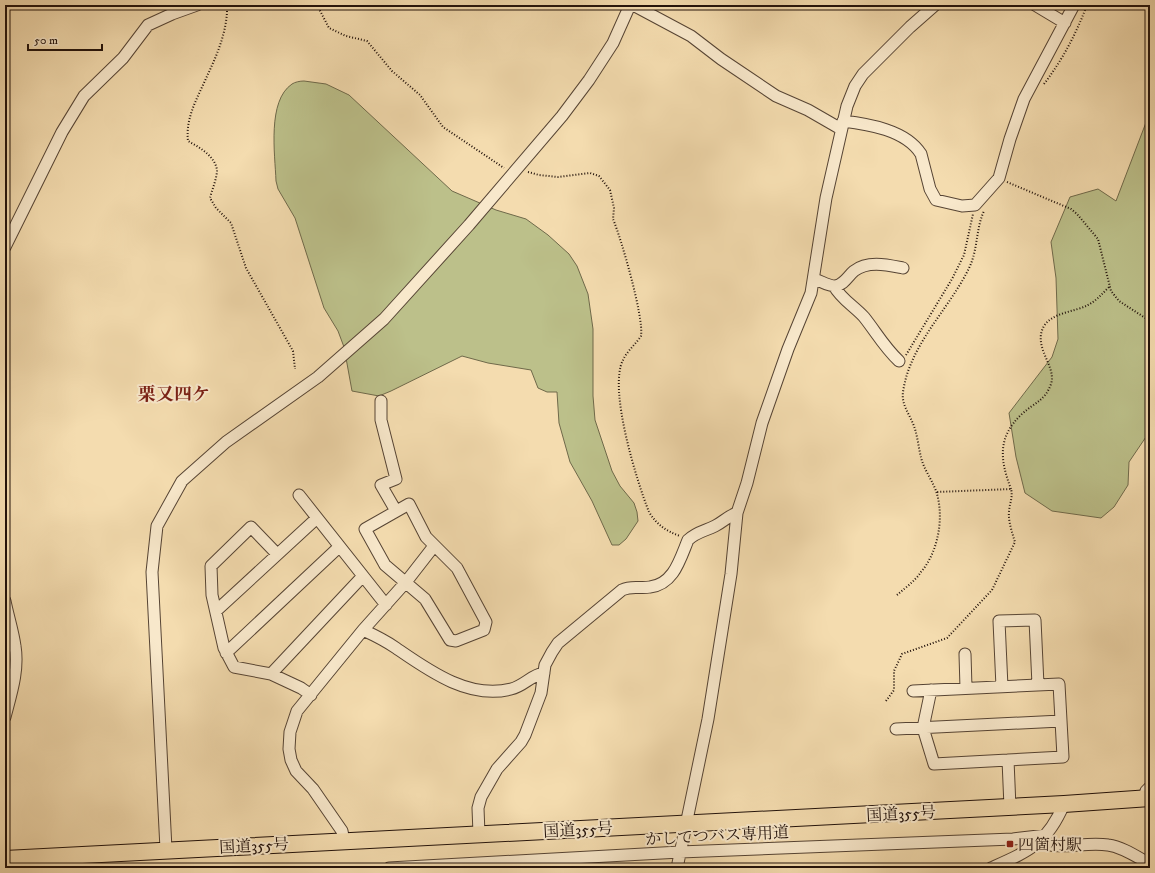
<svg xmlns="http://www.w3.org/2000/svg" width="1155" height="873" font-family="'IM FELL DW Pica','Noto Serif JP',serif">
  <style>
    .green { fill: #bcc08a; stroke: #6f694a }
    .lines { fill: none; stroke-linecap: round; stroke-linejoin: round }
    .minor-casing { stroke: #564434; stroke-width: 13 }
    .highway-casing { stroke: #22120b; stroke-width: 18 }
    .path { stroke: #22120b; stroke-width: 2; stroke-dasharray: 1 2; stroke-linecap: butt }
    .minor { stroke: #f8e8cb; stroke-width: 11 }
    .highway { stroke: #f4dcaf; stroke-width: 16 }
    .poi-dot { fill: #8f2418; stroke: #f8e8cb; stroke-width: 1.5 }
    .labels { text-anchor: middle; stroke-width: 4; stroke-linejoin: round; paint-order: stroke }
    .street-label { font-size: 16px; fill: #22120b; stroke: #f8e8cb }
    .poi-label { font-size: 16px; fill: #22120b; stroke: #f8e8cb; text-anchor: start }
    .quarter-label { font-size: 18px; font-weight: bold; fill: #7a1f14; stroke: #f8e8cb }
  </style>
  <rect width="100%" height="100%" fill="#f4dcaf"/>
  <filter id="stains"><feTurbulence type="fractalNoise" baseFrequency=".005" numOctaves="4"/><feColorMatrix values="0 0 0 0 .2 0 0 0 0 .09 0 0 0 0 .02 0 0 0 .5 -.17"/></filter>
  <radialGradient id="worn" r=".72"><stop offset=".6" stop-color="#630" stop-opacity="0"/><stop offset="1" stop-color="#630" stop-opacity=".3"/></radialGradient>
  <!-- green -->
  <path class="green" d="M304 81 326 84 349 95 452 191 496 210 526 219 548 235 569 254 577 266 588 294 593 329V396L595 420 612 471 620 486 634 503 637 512 638 521 626 539 619 545H612L592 501 570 462 559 423 557 392H547L538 388 531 370 488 363 462 356 391 391 379 396 352 391 344 347 338 331 324 308 295 218 278 189 276 181C275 154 267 101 292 84 295 82 300 81 304 81Z
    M1150 112V431L1129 462 1128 485 1114 507 1101 518 1052 511 1025 493 1016 457 1009 413 1052 357 1058 339 1056 278 1051 242 1070 197 1098 189 1116 201Z"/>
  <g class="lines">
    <defs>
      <path id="minor" d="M633 5 691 36 721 59 776 96 808 110 841 129
        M1035 5 1065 23
        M843 121C868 124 906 130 921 154L930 189 936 200 962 206 975 205 999 178 1010 139 1024 99 1074 5
        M5 247 62 132 84 96 123 58 148 25 172 14 197 5
        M814 279C821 281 828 286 835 286 844 285 848 276 854 271 868 260 888 265 903 268
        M834 286C841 299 854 306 864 317 876 332 884 347 899 361
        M381 401V420L396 479 381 485 396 511
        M299 495 386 605
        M409 504 426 537 457 568 486 622 484 630 456 641 450 640 425 599 385 565 365 529Z
        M277 554 251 527 211 566 212 595 224 648 234 667 271 674 362 577
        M5 601C8 616 13 631 15 646 19 670 11 694 5 717
        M216 611 317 518
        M363 630C374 635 386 641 396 648 428 670 469 700 511 689 524 686 531 675 544 673
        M226 653 339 547
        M965 654 966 688
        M271 674 301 688 311 695
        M1002 687 999 621 1035 620 1038 685
        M931 690 923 728 934 764 1008 760
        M913 691 1059 684 1063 757 1008 760 1010 807
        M896 729 1061 721
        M1144 798 1146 791 1150 787
        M479 834 478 808 481 797 497 769 521 742 525 735 541 693 545 665 552 652 558 643 622 590C632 585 640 589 650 587 674 584 680 559 688 540 696 532 705 531 715 526 723 522 728 516 737 513
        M344 841 342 831 313 789 296 771 291 760 289 749 290 732 297 711 363 630 406 582 434 546
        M1040 842C1060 851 1086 841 1108 845 1123 847 1137 857 1150 864
        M166 849 152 572 157 526 182 481 226 442 318 377 384 319 469 225 562 116 589 80 613 43 630 5
        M389 868 680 852 1013 839 1047 835
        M677 868 708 719 731 574 737 513 747 483 762 423 788 349 811 293 826 198 847 106 855 86 863 74 910 27 935 5
        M991 868C1029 851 1047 844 1064 804"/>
      <path id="highway" d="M5 859 1064 804 1150 798"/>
    </defs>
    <!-- minor casing -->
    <use href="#minor" class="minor-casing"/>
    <!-- highway casing -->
    <use href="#highway" class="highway-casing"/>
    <!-- path -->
    <path class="path" d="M227 5C228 28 218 53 208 74 199 95 185 117 188 141 199 147 215 156 217 170 217 178 212 190 210 198L216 208 231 223 246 268 293 351 295 369
      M317 5 329 28 346 36 367 41 392 71 420 95 443 127 504 168
      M1044 84C1063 59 1076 34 1087 5
      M528 172 539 175 558 177 590 173 599 176 610 190 614 208 613 219C621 238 644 317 641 336 636 344 627 351 623 360 608 389 637 482 649 512 657 525 666 531 680 536
      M1007 182 1071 209 1077 214 1098 239 1111 291 1119 301 1150 321
      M906 355 952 279 964 255 973 214
      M1011 489C1000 460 997 437 1022 414 1035 402 1045 401 1051 384 1057 366 1032 347 1044 326 1053 312 1075 312 1088 305 1096 301 1102 294 1109 287
      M897 595C905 588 915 581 921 572 938 552 944 519 937 494 934 483 926 473 922 461 919 451 918 439 915 429 911 416 901 405 903 392 910 343 950 309 970 266 978 248 976 228 984 211
      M886 701 894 690V671L902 654 947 638 992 590 1015 542C1012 532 1008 521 1009 511 1010 502 1013 497 1011 489L937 492"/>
    <!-- minor -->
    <use href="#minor" class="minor"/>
    <!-- highway -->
    <use href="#highway" class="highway"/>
  </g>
  <!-- markers -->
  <rect class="poi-dot" x="1006" y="840" width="8" height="8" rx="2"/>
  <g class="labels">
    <!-- street labels -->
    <g class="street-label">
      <text transform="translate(901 813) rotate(-3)" y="6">国道355号</text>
      <text transform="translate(578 829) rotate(-3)" y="6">国道355号</text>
      <text transform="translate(717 835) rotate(-3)" y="6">かしてつバス専用道</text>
      <text transform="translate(254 845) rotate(-3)" y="6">国道355号</text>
    </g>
    <!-- poi labels -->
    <g class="poi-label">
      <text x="1018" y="850">四箇村駅</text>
    </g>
    <!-- quarter labels -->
    <g class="quarter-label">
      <text x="174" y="400">栗又四ケ</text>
    </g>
  </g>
  <!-- margin -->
  <rect width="1155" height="873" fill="none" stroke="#f4dcaf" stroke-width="20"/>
  <rect x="6" y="6" width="1143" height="861" fill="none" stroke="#22120b" stroke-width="2"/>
  <rect x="10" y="10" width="1135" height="853" fill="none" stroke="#22120b"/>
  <!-- scale -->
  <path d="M28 44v6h74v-6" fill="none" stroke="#22120b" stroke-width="2"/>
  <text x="34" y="44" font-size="12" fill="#22120b" stroke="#f8e8cb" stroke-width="3" paint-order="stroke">50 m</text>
  <rect width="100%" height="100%" filter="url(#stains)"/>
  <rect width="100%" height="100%" fill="url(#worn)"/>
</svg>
